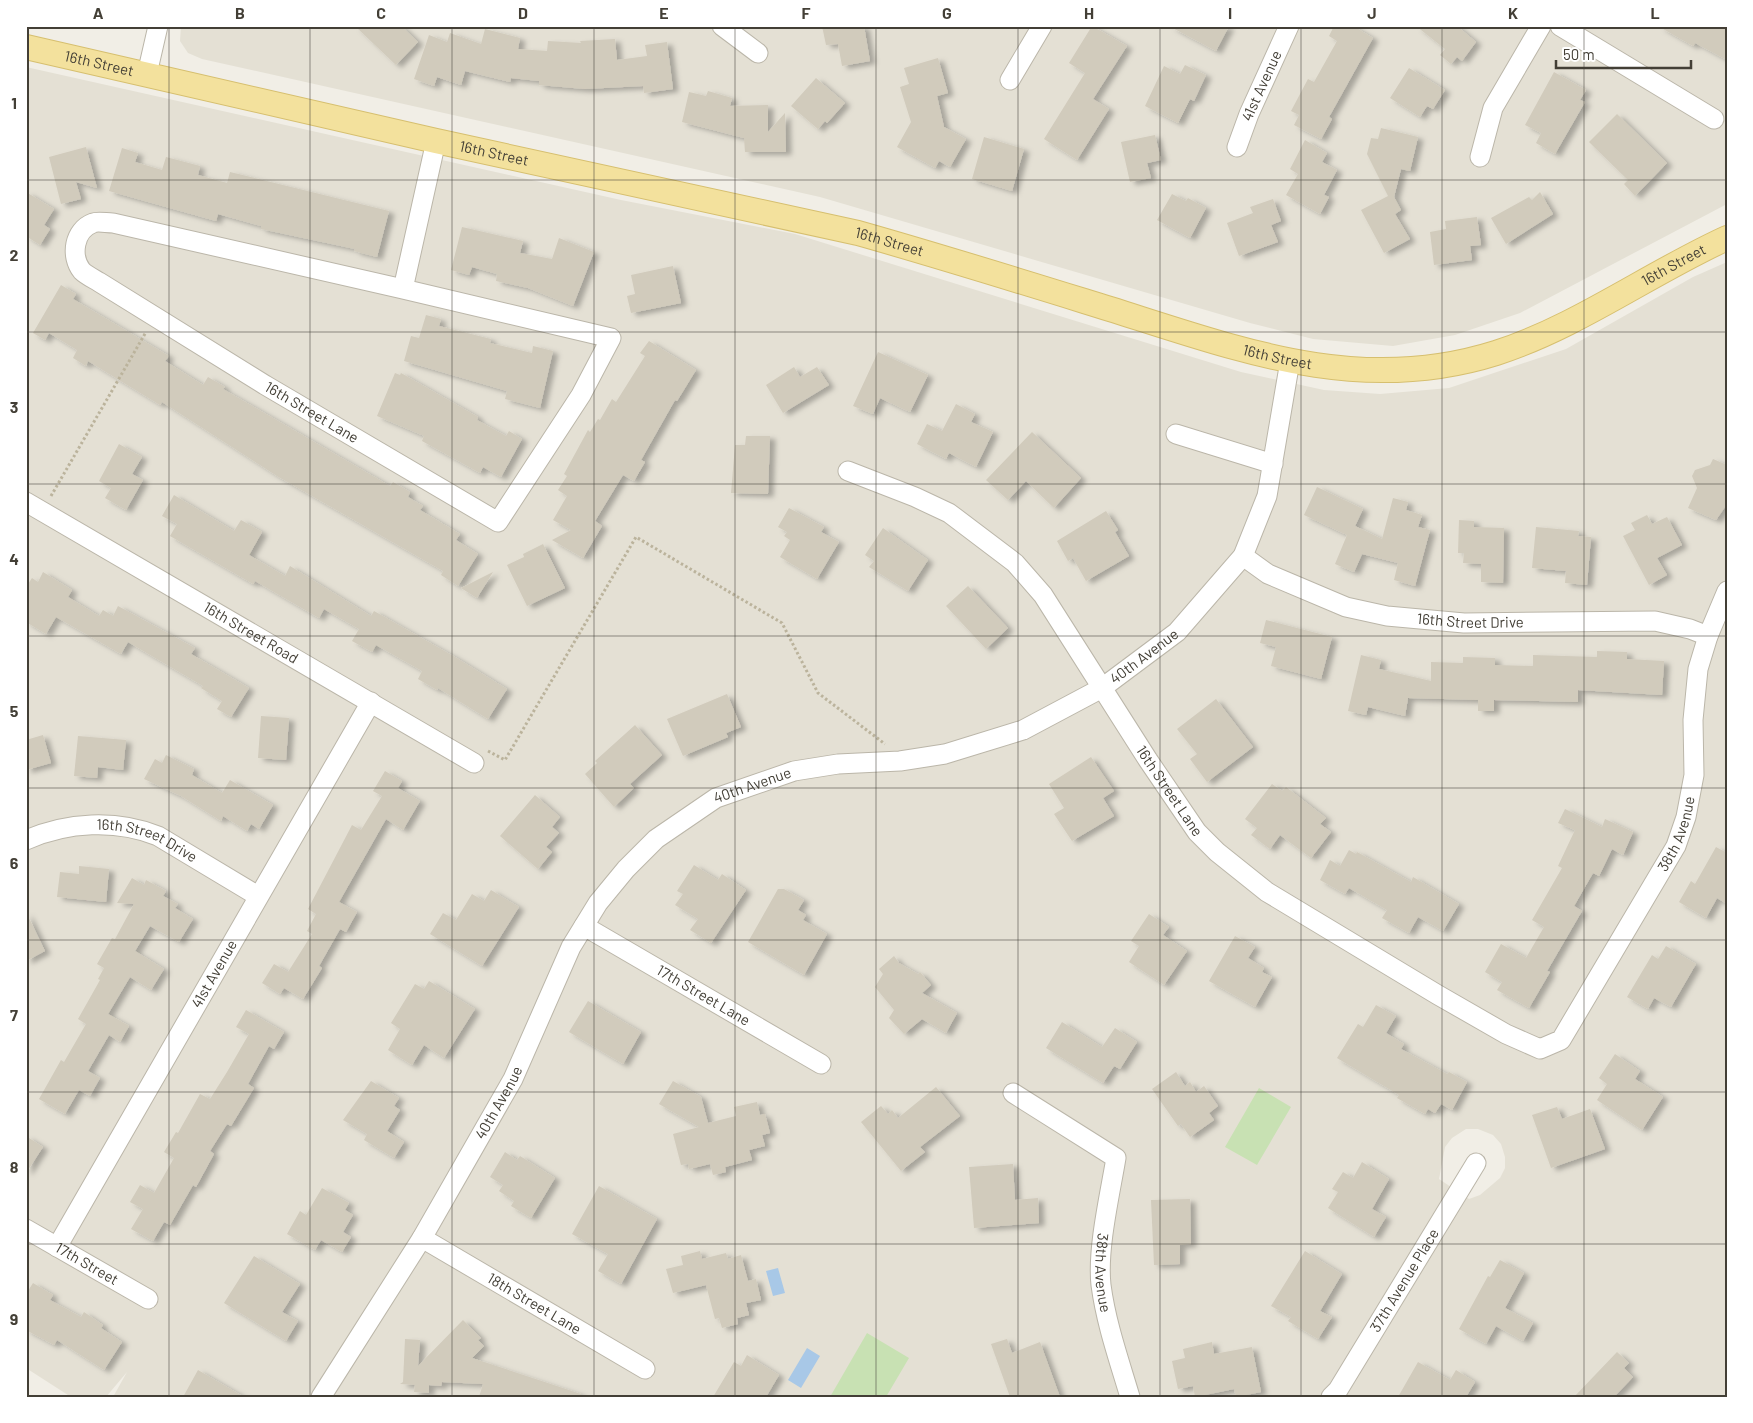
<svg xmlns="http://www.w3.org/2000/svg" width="1753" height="1423" font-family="Barlow,sans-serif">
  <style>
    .residential { fill: #e4e0d4; fill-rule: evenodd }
    .green { fill: #c8e1b3 }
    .water { fill: #a8c8e7 }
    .building { fill: #d1cbbc; filter: url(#shadow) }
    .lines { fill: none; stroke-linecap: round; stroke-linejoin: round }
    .minor-casing { stroke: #bbb6a9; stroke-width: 21 }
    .major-casing { stroke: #d6bf6f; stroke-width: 26 }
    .path { stroke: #bbb39c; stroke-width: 3; stroke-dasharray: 2.5 2.5; stroke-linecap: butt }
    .minor { stroke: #fff; stroke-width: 19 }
    .major { stroke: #f3e19d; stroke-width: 24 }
    .grid { fill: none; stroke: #433f36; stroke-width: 1; stroke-opacity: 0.55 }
    .labels { text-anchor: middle; stroke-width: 4.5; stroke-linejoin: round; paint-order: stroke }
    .street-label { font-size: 15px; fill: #433f36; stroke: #fff }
    .neatline { fill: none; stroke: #433f36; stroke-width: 2 }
    .grid-label { font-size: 16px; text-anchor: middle; font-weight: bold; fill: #433f36 }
  </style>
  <defs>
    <filter id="shadow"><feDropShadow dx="5.5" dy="3" stdDeviation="2.5" flood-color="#0004"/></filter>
  </defs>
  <rect width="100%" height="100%" fill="#f1eee6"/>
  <!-- residential -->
  <path class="residential" d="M181 26H1727V204L1520 313 1455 335 1393 346 1313 339 1250 323 820 197 202 59 188 53 180 41Z
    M26 67 621 200 795 234 1241 372 1324 390 1380 394 1449 388 1566 349 1693 277 1727 262V1397H113L127 1372 106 1397H71L26 1368ZM1466 1129H1478L1493 1135 1501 1144 1505 1157V1168L1500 1178 1480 1195 1469 1199 1439 1179 1445 1147 1452 1138Z"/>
  <!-- green -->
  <path class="green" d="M1259 1088 1291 1107 1257 1165 1225 1147Z
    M867 1333 909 1358 886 1397H830Z"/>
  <!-- water -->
  <path class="water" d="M778 1268 785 1293 773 1296 766 1271Z
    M807 1348 820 1356 801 1388 788 1380Z"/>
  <!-- building -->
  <path class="building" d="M355 26H401L418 42 396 65Z
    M822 26H864L870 61 842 66 838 44 826 45Z
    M1092 26 1127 46 1093 99 1109 109 1077 160 1044 139 1085 73 1069 63Z
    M1169 26H1229L1216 51Z
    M1334 26H1353L1373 38 1329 117 1332 119 1321 139 1294 125 1299 115 1291 111 1308 79 1314 82 1337 41 1329 36Z
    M1416 26H1457L1476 42 1462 61 1457 57 1451 64 1440 55 1445 49Z
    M1658 26H1727V60L1695 43 1693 46Z
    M485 29 520 38 518 49 547 51 548 41 581 43 580 41 615 39 617 60 647 56 645 45 667 42 673 89 644 93 643 86 585 89 539 85V81L511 78 510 82 465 71 461 85 437 77 434 86 414 79 429 35 447 42 450 33 481 44Z
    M938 58 948 93 937 96 944 127 966 139 950 167 939 161 935 168 897 147 911 122 900 87 909 84 904 68Z
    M1185 65 1206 75 1194 101 1190 99 1178 123 1145 106 1164 66 1180 74Z
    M1409 68 1445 90 1433 109 1427 106 1420 117 1390 98Z
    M1554 72 1586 90 1580 100 1585 102 1555 154 1536 143 1541 133 1525 125Z
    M816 78 845 103 827 123 825 121 818 129 791 106Z
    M708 91 732 98 730 106 768 105V132L785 113 786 152H745L744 138 682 122 689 92 706 96Z
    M1617 114 1667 163 1635 196 1624 184 1628 180 1589 142Z
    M1381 128 1418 137 1410 171 1401 169 1394 197 1401 210 1395 214 1410 239 1384 253 1361 210 1388 196 1367 154 1371 138 1378 139Z
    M1155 135 1161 160 1147 163 1151 178 1130 182 1121 142Z
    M984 137 1024 149 1012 191 972 179Z
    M1305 140 1327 153 1322 162 1337 170 1324 195 1329 197 1320 214 1286 195 1298 174 1290 169Z
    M86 147 97 188 76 182 81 199 61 204 49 157Z
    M122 148 138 153 135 162 162 170 166 157 200 166 198 175 227 183 230 172 389 211 377 257 354 251 355 249 261 229V226L218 214 216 221 109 191Z
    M26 192 54 209 44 225 50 229 40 245 26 236Z
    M1540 192 1553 214 1506 244 1491 218 1529 197 1532 200Z
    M1172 194 1186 201 1188 198 1206 208 1190 238 1157 220Z
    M1273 199 1281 221 1271 225 1278 242 1239 256 1227 223 1253 213 1250 207Z
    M1477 217 1481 245 1470 246 1472 260 1434 265 1430 232 1446 229 1445 221Z
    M462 227 523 241 520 253 552 259 559 238 594 252 573 306 528 288 496 281 497 274 472 267 469 275 451 270Z
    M673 266 681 303 631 313 627 296 635 294 631 275Z
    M61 285 76 294 73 299 169 356 165 361 203 385 208 377 225 387 223 389 390 486 393 482 410 492 408 497 423 506 420 510 460 534 456 540 478 554 458 586 441 575 443 571 277 476 162 402 160 405 88 361 86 366 73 358 77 350 49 333 45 340 33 333Z
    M426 315 441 319 439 326 491 339 490 343 532 353 533 346 553 351 540 408 505 399 507 391 404 361 411 336 419 338Z
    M649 341 696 370 677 401 675 400 641 460 645 462 634 481 623 475 595 521 602 526 583 558 552 540 571 530 553 520 567 496 558 490 567 476 564 474 588 430 590 432 598 419 600 420 612 399 616 402 645 356 640 353Z
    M878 352 928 375 910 412 880 398 873 414 853 406Z
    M794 367 800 377 817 367 829 385 783 413 766 385Z
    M395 373 400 375 401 373 478 417 477 420 506 436 509 431 522 439 501 477 483 467 480 473 422 441 424 436 377 416Z
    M956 404 975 414 971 422 993 432 976 467 949 453 946 459 917 444 927 424 942 431Z
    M1032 432 1081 478 1054 508 1026 481 1008 500 986 480Z
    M746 436H770L768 494 731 493 735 445H745Z
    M119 444 142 457 132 474 143 480 126 510 105 498 111 488 99 481Z
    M1713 459 1727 465V504L1716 520 1688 508 1697 488 1692 476 1695 470 1710 465Z
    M1317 487 1363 509 1355 526 1382 539 1393 498 1408 502 1406 510 1422 515 1418 527 1430 530 1415 586 1394 580 1398 563 1362 554 1354 572 1335 564 1347 535 1304 515Z
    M174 495 234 531 241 520 262 532 249 555 285 576 290 566 371 616 374 611 455 657 507 689 488 719 438 688 437 690 418 679 422 671 376 645 372 652 352 641 359 629 324 609 319 618 255 581 253 584 170 536 177 524 162 516Z
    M789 508 824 527 821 532 839 542 817 579 780 557 790 540 784 536 787 532 778 527Z
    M1106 511 1118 530 1115 532 1129 556 1086 581 1073 558 1068 561 1057 541Z
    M1647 515 1652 524 1667 517 1682 545 1657 558 1667 575 1649 585 1623 536 1635 530 1631 523Z
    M1459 520 1474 521V527L1504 528 1503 583 1481 582V564L1463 563 1464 553H1458Z
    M1536 527 1579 531 1578 536 1591 537 1587 585 1565 583 1566 571 1532 568Z
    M883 528 928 560 908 591 869 567 874 561 865 555Z
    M543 544 565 588 527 606 507 565 524 557 523 554Z
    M43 572 72 590 68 597 99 616 103 610 113 616 118 606 195 648 191 654 249 688 231 717 217 709 222 701 201 688 203 686 128 642 121 654 56 617 46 634 26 622V587L32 578 38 582Z
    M493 572 477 598 461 588Z
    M968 586 1008 628 986 649 946 606Z
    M1266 620 1332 637 1321 679 1271 666 1276 647 1260 643Z
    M1597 651 1627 652V659L1664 661 1662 695 1578 690V702L1494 700V711H1478V700L1408 698 1405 716 1368 707 1366 715 1348 711 1361 655 1381 660 1379 669 1431 681V662L1463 663V657L1495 658V665L1533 666V655L1597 657Z
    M727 694 741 727 726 733 728 737 683 756 667 719Z
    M1216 699 1253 747 1207 782 1190 759 1197 754 1177 729Z
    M261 716 289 718 286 760 258 758Z
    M635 725 662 755 630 784 634 788 614 807 585 774 597 763 595 761Z
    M43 735 51 763 26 770V740Z
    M78 736 126 740 123 770 98 767 97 778 74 776Z
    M166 755 194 769 192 775 222 793 230 780 273 805 259 829 251 824 247 831 223 816 221 821 181 796 144 779 155 759 162 763Z
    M1091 757 1114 791 1103 798 1114 816 1072 841 1054 814 1064 808 1049 784Z
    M385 771 402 781 398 788 420 801 403 830 386 819 339 902 357 912 346 932 340 929 319 966 322 968 303 999 284 988 280 994 262 983 274 964 288 972 312 934 307 931 316 914 308 909 352 825 361 830 382 796 373 791Z
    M1272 784 1282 791 1286 787 1326 818 1320 824 1331 832 1311 858 1280 835 1270 849 1251 835 1257 828 1245 819Z
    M535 795 560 817 552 827 559 833 546 847 552 852 538 869 500 836Z
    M1565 809 1602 827 1605 819 1633 832 1623 855 1612 849 1599 876 1593 873 1574 906 1582 911 1547 971 1550 972 1529 1008 1497 990 1502 982 1485 972 1501 944 1526 958 1544 927 1532 920 1562 868 1558 866 1575 830 1558 823Z
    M1716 847 1727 853V904L1717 898 1706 918 1679 902 1691 881 1695 884Z
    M1349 850 1356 854 1357 852 1411 882 1413 877 1459 904 1443 931 1418 917 1409 933 1382 918 1387 910 1349 888 1345 894 1320 880 1330 860 1340 866Z
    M694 865 718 880 722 874 746 890 711 943 690 930 698 919 675 905 683 894 677 891Z
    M79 866 109 869 106 902 57 897 60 872 79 874Z
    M132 878 144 885 146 880 166 891 163 896 178 904 175 908 193 919 179 942 150 926 135 951 164 969 151 990 130 977 108 1014 129 1026 120 1042 109 1035 88 1071 100 1078 90 1096 79 1090 65 1114 39 1099 61 1060 64 1062 86 1024 78 1019 100 980 98 979 104 968 97 964 112 938 115 939 134 904 117 903Z
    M778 889H784L804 900 798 910 806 915 803 920 827 934 804 975 748 942Z
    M491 890 519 907 482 966 430 934 443 913 456 920 472 894 484 901Z
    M26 912 45 951 26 961Z
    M1149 914 1169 927 1163 935 1187 951 1164 985 1129 962 1139 946 1131 941Z
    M1235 936 1255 947 1248 958 1264 968 1262 972 1272 977 1255 1007 1209 981Z
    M1666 946 1696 964 1671 1007 1654 998 1648 1009 1627 997 1652 955 1658 959Z
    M894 956 899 963 918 974 920 972 931 985 922 993 957 1013 946 1033 922 1019 904 1034 889 1018 894 1010 875 987 883 974 879 969Z
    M429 981 475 1009 444 1058 424 1045 412 1065 388 1050 400 1029 391 1023 415 984 424 989Z
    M588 1001 641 1032 623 1064 569 1032Z
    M1376 1005 1396 1016 1386 1033 1404 1044 1401 1049 1447 1074 1449 1072 1467 1082 1452 1110 1441 1104 1435 1113 1428 1109 1425 1114 1397 1098 1399 1095 1337 1058 1358 1024 1363 1027Z
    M246 1010 284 1032 274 1049 269 1046 248 1084 254 1088 231 1126 227 1124 210 1151 214 1154 196 1187 193 1185 170 1225 164 1222 153 1241 131 1229 143 1209 130 1202 140 1185 154 1193 174 1158 164 1152 176 1132 178 1133 200 1094 210 1099 227 1072 249 1034 236 1027Z
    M1062 1022 1102 1047 1115 1028 1137 1042 1120 1069 1114 1066 1103 1083 1046 1048Z
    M1615 1054 1640 1071 1635 1079 1663 1097 1642 1130 1597 1100 1607 1084 1599 1078Z
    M1176 1072 1185 1086 1190 1082 1196 1092 1204 1086 1218 1106 1209 1113 1214 1120 1190 1137 1181 1124 1178 1126 1152 1089Z
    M371 1081 399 1098 394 1106 400 1110 387 1131 404 1142 394 1158 364 1140 367 1134 343 1120Z
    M673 1081 701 1097 708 1123 736 1116 734 1107 757 1102 760 1115 765 1114 770 1133 762 1135 765 1146 749 1150 752 1160 725 1167 726 1172 713 1175 710 1164 689 1169 688 1164 681 1165 673 1134 699 1127 659 1104Z
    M936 1087 960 1116 920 1147 925 1152 901 1171 861 1122 881 1106 888 1114 892 1110 898 1118Z
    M1557 1107 1562 1119 1590 1109 1605 1149 1551 1168 1532 1115Z
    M26 1136 43 1147 26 1173Z
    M505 1152 517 1160 520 1156 555 1178 531 1218 511 1206 514 1201 499 1191 503 1185 490 1177Z
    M1362 1162 1389 1179 1372 1209 1386 1217 1374 1237 1328 1208 1338 1192 1332 1189 1343 1172 1353 1178Z
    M1013 1164 1015 1200 1038 1198 1039 1223 974 1228 969 1167Z
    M599 1186 657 1219 621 1284 598 1271 608 1254 572 1234Z
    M322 1188 349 1203 345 1210 353 1215 343 1232 351 1237 342 1252 321 1240 315 1250 287 1234 300 1211 306 1215Z
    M1190 1199 1191 1244 1180 1245V1264L1154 1265 1151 1200Z
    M700 1251 702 1259 726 1253 728 1259 741 1255 748 1281 756 1279 761 1300 746 1303 749 1315 737 1318 738 1324 722 1328 719 1318 715 1319 706 1285 673 1293 666 1269 683 1265 681 1256Z
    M1305 1251 1342 1274 1320 1311 1332 1317 1318 1339 1288 1321 1291 1317 1271 1306Z
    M254 1256 300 1284 282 1312 298 1321 286 1341 224 1303Z
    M1500 1260 1524 1273 1505 1308 1533 1323 1523 1341 1496 1326 1486 1344 1459 1329 1488 1276 1490 1277Z
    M33 1283 53 1295 50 1300 81 1317 84 1312 103 1325 101 1328 122 1342 104 1370 57 1340 54 1345 26 1330V1294Z
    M463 1320 481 1338 478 1340 484 1346 472 1358 581 1394V1397H479L483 1384 442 1382 441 1386 429 1385V1393L414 1392 415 1385 400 1384 403 1382 405 1339 420 1340 418 1366Z
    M1007 1339 1012 1353 1040 1342 1060 1397H1010L991 1344Z
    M1212 1342 1214 1354 1252 1347 1261 1392 1236 1397 1234 1389 1195 1397 1193 1386 1178 1389 1172 1361 1185 1358 1183 1349Z
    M1617 1352 1629 1363 1624 1368 1633 1377 1614 1397H1574Z
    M747 1355 779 1375 766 1397H713L734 1362 741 1366Z
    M1418 1362 1450 1380 1456 1370 1475 1382 1466 1397H1398Z
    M198 1370 244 1397H183Z"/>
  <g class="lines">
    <defs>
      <g id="minor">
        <path d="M722 26 758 53"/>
        <path d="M1560 26 1714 119"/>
        <path d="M147 74 158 26"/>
        <path d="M1010 80 1042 26"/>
        <path id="s1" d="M1237 147 1249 114 1289 26"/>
        <path d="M1480 157 1493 108 1541 26"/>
        <path id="s2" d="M403 289 113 223C106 223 98 221 93 223 74 230 70 256 82 271 86 275 94 279 99 282L265 385 498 522 581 395 611 338 403 289 436 141"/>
        <path d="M1176 434 1273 464"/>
        <path id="s3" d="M848 471 915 497 949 513 1015 563 1043 595 1148 760 1197 832 1217 852 1267 892 1438 995 1506 1034 1540 1049 1561 1040 1676 846 1686 817 1694 775 1693 720 1698 669 1708 636 1727 591"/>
        <path id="s4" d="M26 502 474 763"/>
        <path id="s5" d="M1243 556 1268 574 1346 607 1387 616 1464 623 1655 621 1690 629 1708 636"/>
        <path id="s6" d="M26 840C67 822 116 819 158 836L258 896"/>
        <path id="s7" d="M584 926 821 1064"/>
        <path id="s8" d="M1013 1093 1116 1158C1110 1194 1097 1249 1101 1285 1106 1323 1119 1360 1130 1397"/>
        <path id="s9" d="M26 1229 148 1299"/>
        <path id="s10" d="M422 1238 645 1369"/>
        <path id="s11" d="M57 1247 371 702"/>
        <path id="s12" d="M321 1397 422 1238 513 1079 571 947 598 903 626 869 656 839 716 798 794 771 838 764 900 761 945 754 1023 730 1102 688 1177 632 1243 556 1267 496 1290 361"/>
        <path id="s13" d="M1331 1397 1338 1390 1476 1163"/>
      </g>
      <g id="major">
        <path id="s14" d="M26 47 436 141 858 233C943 257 1026 283 1110 309 1240 350 1360 396 1496 353 1577 327 1650 273 1727 238"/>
      </g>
    </defs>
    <!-- minor casing -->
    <use href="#minor" class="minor-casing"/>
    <!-- major casing -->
    <use href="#major" class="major-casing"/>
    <!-- path -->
    <path class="path" d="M51 496 146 332
      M488 751 505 760 636 537 782 623 818 693 885 744"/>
    <!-- minor -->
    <use href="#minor" class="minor"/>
    <!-- major -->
    <use href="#major" class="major"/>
  </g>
  <!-- grid -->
  <path class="grid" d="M169 26V1397M310 26V1397M452 26V1397M594 26V1397M735 26V1397M876 26V1397M1018 26V1397M1160 26V1397M1301 26V1397M1442 26V1397M1584 26V1397M26 180H1727M26 332H1727M26 484H1727M26 636H1727M26 788H1727M26 940H1727M26 1092H1727M26 1244H1727"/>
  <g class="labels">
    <!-- street labels -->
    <g class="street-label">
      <text dy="5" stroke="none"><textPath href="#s14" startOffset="75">16th Street</textPath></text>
      <text dy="5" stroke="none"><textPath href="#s1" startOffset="66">41st Avenue</textPath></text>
      <text dy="5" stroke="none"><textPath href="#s14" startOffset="480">16th Street</textPath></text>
      <text dy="5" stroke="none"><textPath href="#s14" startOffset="885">16th Street</textPath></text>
      <text dy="5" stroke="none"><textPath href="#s14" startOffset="1710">16th Street</textPath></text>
      <text dy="5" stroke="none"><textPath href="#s14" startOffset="1290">16th Street</textPath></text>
      <text dy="5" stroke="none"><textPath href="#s2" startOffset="644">16th Street Lane</textPath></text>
      <text dy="5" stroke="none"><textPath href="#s5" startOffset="241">16th Street Drive</textPath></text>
      <text dy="5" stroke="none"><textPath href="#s4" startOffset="260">16th Street Road</textPath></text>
      <text dy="5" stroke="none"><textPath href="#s12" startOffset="1185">40th Avenue</textPath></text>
      <text dy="5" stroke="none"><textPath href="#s12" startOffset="765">40th Avenue</textPath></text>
      <text dy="5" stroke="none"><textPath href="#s3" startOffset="468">16th Street Lane</textPath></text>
      <text dy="5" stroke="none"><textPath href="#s3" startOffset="1185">38th Avenue</textPath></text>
      <text dy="5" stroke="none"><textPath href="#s6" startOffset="126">16th Street Drive</textPath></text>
      <text dy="5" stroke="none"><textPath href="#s11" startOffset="315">41st Avenue</textPath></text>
      <text dy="5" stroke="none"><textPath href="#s7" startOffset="138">17th Street Lane</textPath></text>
      <text dy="5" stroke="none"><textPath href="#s12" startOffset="344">40th Avenue</textPath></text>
      <text dy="5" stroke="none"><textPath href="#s9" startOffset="70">17th Street</textPath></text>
      <text dy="5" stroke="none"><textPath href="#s8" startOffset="238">38th Avenue</textPath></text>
      <text dy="5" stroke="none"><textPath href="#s13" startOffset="138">37th Avenue Place</textPath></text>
      <text dy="5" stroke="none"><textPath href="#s10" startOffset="130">18th Street Lane</textPath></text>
    </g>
  </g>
  <!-- border -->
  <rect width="1753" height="1423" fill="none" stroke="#ffffff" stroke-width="55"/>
  <!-- scale -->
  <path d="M1556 60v8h135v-8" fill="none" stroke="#433f36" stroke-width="2.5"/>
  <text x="1563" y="60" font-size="15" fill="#433f36" stroke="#ffffff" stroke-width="4" paint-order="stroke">50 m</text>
  <rect x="28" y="28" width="1698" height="1368" class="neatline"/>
  <g class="grid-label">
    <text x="98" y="19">A</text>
    <text x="240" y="19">B</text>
    <text x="381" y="19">C</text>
    <text x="523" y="19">D</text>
    <text x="664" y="19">E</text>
    <text x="806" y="19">F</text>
    <text x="947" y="19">G</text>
    <text x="1089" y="19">H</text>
    <text x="1230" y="19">I</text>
    <text x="1372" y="19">J</text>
    <text x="1513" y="19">K</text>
    <text x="1655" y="19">L</text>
    <text x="14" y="109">1</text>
    <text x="14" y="261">2</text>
    <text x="14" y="413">3</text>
    <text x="14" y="565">4</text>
    <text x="14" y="717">5</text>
    <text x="14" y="869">6</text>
    <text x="14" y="1021">7</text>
    <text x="14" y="1173">8</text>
    <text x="14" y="1325">9</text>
  </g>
</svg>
